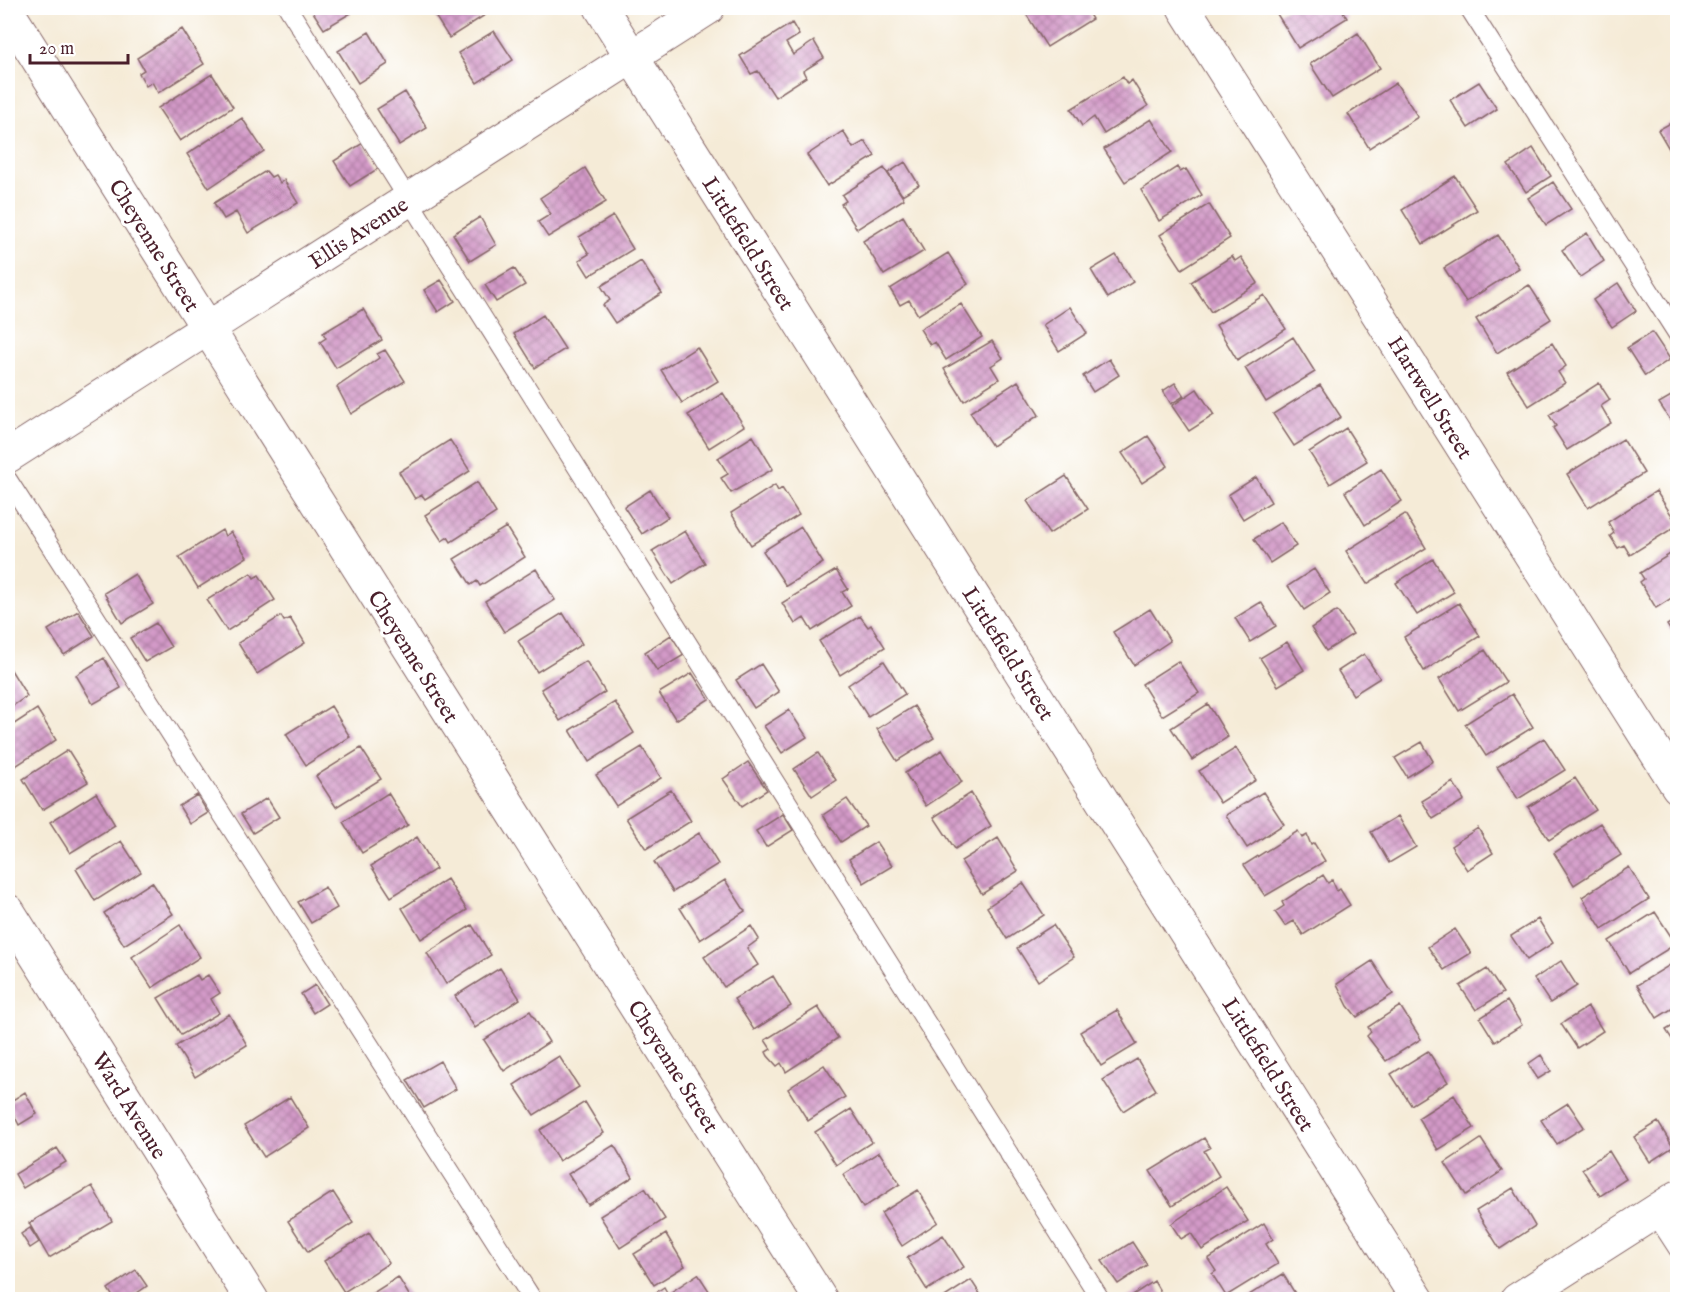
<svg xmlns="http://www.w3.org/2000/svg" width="1685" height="1307" font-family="'IM FELL English',serif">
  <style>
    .building { fill: url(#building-cross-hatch) }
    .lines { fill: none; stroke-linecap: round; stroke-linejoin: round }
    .lane-casing { stroke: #866667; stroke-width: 20 }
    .street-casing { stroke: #866667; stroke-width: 35 }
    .lane { stroke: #fff; stroke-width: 18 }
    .street { stroke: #fff; stroke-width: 33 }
    .labels { text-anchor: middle; stroke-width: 6; stroke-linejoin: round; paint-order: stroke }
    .street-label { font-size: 22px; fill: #4a1f2b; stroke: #fff }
  </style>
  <defs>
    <pattern id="building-cross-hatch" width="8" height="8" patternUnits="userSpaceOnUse" patternTransform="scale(1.5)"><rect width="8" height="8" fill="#d39ac8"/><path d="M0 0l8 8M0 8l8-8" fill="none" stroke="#ad7da3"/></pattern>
  </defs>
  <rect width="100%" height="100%" fill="#fff"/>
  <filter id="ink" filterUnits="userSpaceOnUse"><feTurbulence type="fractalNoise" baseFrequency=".0167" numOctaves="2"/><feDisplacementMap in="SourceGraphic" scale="12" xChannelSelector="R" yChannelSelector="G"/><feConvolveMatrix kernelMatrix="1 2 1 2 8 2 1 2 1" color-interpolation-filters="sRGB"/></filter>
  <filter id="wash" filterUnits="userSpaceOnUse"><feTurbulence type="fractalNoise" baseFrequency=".008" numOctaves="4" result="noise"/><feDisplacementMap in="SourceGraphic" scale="24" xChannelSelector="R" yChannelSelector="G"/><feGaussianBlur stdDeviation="1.35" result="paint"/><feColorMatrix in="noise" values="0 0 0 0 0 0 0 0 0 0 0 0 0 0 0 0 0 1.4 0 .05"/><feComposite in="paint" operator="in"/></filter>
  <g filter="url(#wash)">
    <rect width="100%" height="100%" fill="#f5ebd7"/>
    <g id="blocks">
      <!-- building -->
      <path class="building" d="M313 8H347L351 13 324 29 311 9Z
        M430 8H480L485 15 449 38Z
        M1036 8H1085L1092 19 1047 47 1026 14Z
        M1287 8H1341L1347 18 1298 48 1277 14Z
        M792 23 799 35 786 43 793 55 814 41 824 58 803 71 806 77 775 97 758 71 751 74 740 56Z
        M182 29 204 64 158 93 152 82 146 86 139 73 144 70 137 58Z
        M494 31 513 60 477 83 458 53Z
        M369 32 388 64 358 83 338 51Z
        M1358 33 1380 68 1332 98 1310 64Z
        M212 74 233 107 180 141 158 108Z
        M1123 77 1127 84 1132 80 1148 106 1104 134 1094 117 1082 126 1071 109Z
        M1479 82 1497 109 1468 128 1450 100Z
        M1396 83 1418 117 1369 148 1348 114Z
        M405 92 427 128 399 145 377 109Z
        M242 118 264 151 209 188 187 154Z
        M1151 119 1172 152 1125 182 1104 149Z
        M1678 119V164L1658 130Z
        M843 131 853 148 865 141 875 156 827 186 807 155Z
        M363 143 379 168 350 186 334 161Z
        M1533 148 1551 176 1526 192 1508 165Z
        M905 162 919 185 902 195 888 173Z
        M1177 167 1180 172 1186 169 1202 195 1159 221 1141 190Z
        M585 168 606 202 548 237 538 222 551 214 540 198Z
        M884 168 904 199 857 229 841 204 846 201 842 195Z
        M266 171 271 177 275 175 280 183 284 180 298 203 248 233 236 212 224 219 214 203Z
        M1455 176 1477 210 1423 244 1402 210Z
        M1553 182 1571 209 1546 225 1528 198Z
        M1209 204 1230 238 1182 269 1160 235Z
        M613 216 633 249 589 276 579 260 589 254 579 237Z
        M903 216 924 251 884 275 863 241Z
        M480 217 496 245 470 261 453 234Z
        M1587 233 1604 261 1580 277 1562 250Z
        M1498 235 1519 268 1466 302 1444 268Z
        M948 253 968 284 918 315 909 300 900 305 890 289Z
        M1116 255 1133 282 1108 298 1091 270Z
        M1232 256 1235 261 1241 257 1258 283 1211 312 1191 282Z
        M641 261 662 293 615 323 603 305 610 300 601 286Z
        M514 268 525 285 496 302 485 285Z
        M441 280 455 301 438 312 424 290Z
        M1618 283 1636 311 1612 327 1593 300Z
        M1529 285 1551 319 1497 353 1476 319Z
        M1264 295 1286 329 1237 360 1216 325Z
        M961 304 982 337 946 360 935 342 930 345 920 329Z
        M1070 307 1087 333 1059 351 1043 325Z
        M363 309 382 340 336 368 320 342 326 338 323 333Z
        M543 315 565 349 535 368 514 334Z
        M1652 332 1670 359 1645 376 1627 348Z
        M1293 337 1315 372 1266 402 1245 368Z
        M992 341 1003 358 991 366 999 379 964 401 944 369Z
        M1552 343 1566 366 1558 372 1565 383 1529 406 1507 372Z
        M697 347 718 381 682 403 661 370Z
        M385 350 405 381 351 414 337 387 379 358 377 354Z
        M1109 359 1119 375 1093 392 1083 376Z
        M1018 381 1039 415 992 446 970 412Z
        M1175 383 1184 396 1171 404 1163 391Z
        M1599 383 1610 400 1601 406 1611 423 1567 450 1553 428 1556 426 1549 415Z
        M1320 385 1341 417 1294 446 1273 414Z
        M1197 389 1214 415 1189 431 1172 406Z
        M1678 392V426L1675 427 1659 403Z
        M723 393 744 426 709 448 688 415Z
        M1346 428 1367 461 1330 484 1309 452Z
        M753 436 773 469 731 493 721 478 728 474 718 458Z
        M1148 436 1168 466 1142 483 1122 453Z
        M1623 439 1644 473 1588 508 1567 474Z
        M450 440 470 471 425 499 422 495 415 499 399 472Z
        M1381 469 1402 501 1365 525 1345 492Z
        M1066 476 1088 509 1049 534 1027 501Z
        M1256 477 1271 502 1243 519 1228 495Z
        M477 482 496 513 451 542 448 537 442 541 425 515Z
        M775 485 778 491 782 488 799 515 751 545 731 513Z
        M650 490 668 517 642 534 624 507Z
        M1656 491 1678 525 1630 555 1624 545 1618 548 1610 536 1614 533 1608 522Z
        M1405 514 1426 548 1367 584 1346 551Z
        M1281 522 1296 546 1270 563 1254 539Z
        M506 527 525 557 480 586 477 581 471 585 454 559Z
        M801 527 823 563 786 586 763 551Z
        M222 530 225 536 231 532 247 557 198 588 179 557Z
        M685 531 705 563 673 584 652 551Z
        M1678 549V594L1656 608 1640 582 1644 579 1640 573Z
        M1433 559 1454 592 1417 615 1396 583Z
        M536 569 555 600 504 632 485 601Z
        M1314 569 1330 593 1304 610 1288 586Z
        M836 570 848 589 842 592 851 606 812 631 804 618 795 624 782 603Z
        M251 573 254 578 259 575 275 600 227 631 207 600Z
        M135 574 153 604 122 623 104 593Z
        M1261 602 1276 626 1250 642 1235 618Z
        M1459 603 1480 636 1424 671 1404 637Z
        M1150 609 1170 641 1134 665 1113 632Z
        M78 611 94 636 64 655 48 630Z
        M1337 611 1353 634 1326 651 1311 628Z
        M563 613 582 644 537 672 518 641Z
        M281 616 284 621 290 618 305 643 257 674 238 643Z
        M860 616 868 627 871 625 885 647 840 675 819 641Z
        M1678 618V642L1667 625Z
        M156 623 171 647 145 662 130 638Z
        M671 635 684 655 657 671 645 652Z
        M1287 642 1304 670 1278 686 1260 658Z
        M1485 650 1506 682 1459 711 1439 679Z
        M1364 654 1380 678 1353 695 1338 671Z
        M104 658 121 688 93 704 76 675Z
        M586 661 605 692 560 721 541 689Z
        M884 661 905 694 868 717 848 685Z
        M1178 661 1199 693 1162 716 1142 684Z
        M761 664 779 692 754 708 736 680Z
        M8 665 27 696 8 709Z
        M692 673 709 699 676 720 659 693Z
        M1512 694 1533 727 1486 756 1465 724Z
        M615 702 634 733 589 762 570 730Z
        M1208 704 1228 737 1192 760 1171 728Z
        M331 706 350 737 306 765 286 734Z
        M914 706 934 738 897 761 877 729Z
        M37 709 56 740 11 769 8 763V728Z
        M789 710 807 737 782 753 764 726Z
        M1544 738 1565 770 1518 799 1497 767Z
        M1422 742 1433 761 1407 777 1395 758Z
        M642 747 661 778 616 806 596 775Z
        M361 748 381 779 336 807 316 776Z
        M1236 748 1256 780 1220 803 1199 771Z
        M68 750 88 782 42 810 23 779Z
        M942 750 962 782 926 806 905 773Z
        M818 753 836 780 812 796 794 769Z
        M748 762 767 790 742 806 723 779Z
        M1575 778 1596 810 1549 840 1528 807Z
        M1453 782 1464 800 1433 819 1422 801Z
        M671 790 691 821 646 849 626 818Z
        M1263 792 1284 824 1247 848 1226 815Z
        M96 793 115 825 70 853 50 822Z
        M388 793 408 825 362 853 343 822Z
        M971 793 991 826 955 849 934 817Z
        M197 795 208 813 190 824 179 806Z
        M267 798 279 817 253 833 241 814Z
        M847 799 866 826 841 842 823 815Z
        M783 814 793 830 766 847 756 831Z
        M1398 816 1416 847 1389 863 1371 832Z
        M1600 823 1621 855 1574 885 1554 853Z
        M1478 828 1493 853 1467 870 1451 846Z
        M1298 831 1302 838 1307 835 1311 845 1314 843 1325 861 1265 896 1244 865Z
        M699 833 718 864 673 892 654 862Z
        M417 837 436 869 391 897 371 866Z
        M998 838 1018 871 982 894 961 861Z
        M121 841 141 872 95 901 76 869Z
        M876 842 892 866 864 883 849 859Z
        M1629 867 1649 899 1602 929 1582 897Z
        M1323 875 1328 883 1332 880 1337 891 1340 889 1350 905 1303 935 1294 921 1285 926 1275 912 1284 906 1282 902Z
        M447 879 467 910 421 939 402 908Z
        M725 880 745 911 700 940 680 908Z
        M152 882 173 914 124 945 104 913Z
        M1023 883 1044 915 1007 939 987 907Z
        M325 887 337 908 311 923 298 902Z
        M1655 912 1676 944 1629 973 1609 941Z
        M1538 919 1553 943 1527 960 1511 936Z
        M180 925 200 957 152 988 132 957Z
        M472 925 491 955 446 984 427 953Z
        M1053 925 1074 957 1038 981 1017 948Z
        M751 926 759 939 747 948 758 965 724 987 704 957Z
        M1455 929 1471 953 1444 970 1428 947Z
        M1678 960V1005L1657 1018 1637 985Z
        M1372 961 1393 994 1357 1017 1348 1006 1337 984Z
        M1561 961 1577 986 1550 1003 1534 979Z
        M500 968 520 999 475 1028 455 996Z
        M1487 969 1503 993 1476 1010 1460 986Z
        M197 975 200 980 208 975 220 993 211 999 219 1013 181 1035 158 998Z
        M773 976 791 1006 754 1030 734 999Z
        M315 985 327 1004 313 1013 301 994Z
        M1507 1001 1522 1025 1495 1042 1480 1018Z
        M1400 1006 1421 1039 1386 1061 1367 1036 1371 1032 1368 1027Z
        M818 1007 838 1038 786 1072 781 1063 777 1066 768 1056 766 1052 771 1049 765 1040Z
        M1588 1007 1603 1031 1577 1048 1561 1024Z
        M1117 1010 1137 1044 1101 1066 1080 1032Z
        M530 1011 549 1042 504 1071 484 1040Z
        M229 1014 247 1045 195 1077 176 1046Z
        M1678 1023V1048L1666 1030Z
        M1428 1051 1448 1082 1411 1105 1391 1074Z
        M1541 1055 1551 1071 1538 1079 1528 1064Z
        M559 1056 579 1087 534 1115 514 1085Z
        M1137 1059 1156 1090 1123 1111 1103 1080Z
        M440 1061 456 1089 424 1108 407 1080Z
        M824 1065 845 1097 808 1121 788 1089Z
        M25 1092 37 1114 19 1125 8 1103Z
        M1454 1095 1474 1128 1438 1150 1418 1118Z
        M290 1097 309 1128 264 1157 244 1126Z
        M585 1102 604 1133 559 1161 540 1130Z
        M1568 1103 1584 1127 1557 1144 1541 1120Z
        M851 1109 872 1142 836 1165 815 1132Z
        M1658 1122 1673 1147 1650 1162 1634 1137Z
        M1204 1138 1210 1148 1204 1151 1219 1176 1172 1206 1150 1171Z
        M1481 1139 1502 1171 1466 1195 1445 1163Z
        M614 1145 633 1177 588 1205 568 1174Z
        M57 1148 66 1162 23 1188 15 1174Z
        M1609 1151 1626 1179 1600 1196 1582 1169Z
        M879 1152 900 1184 863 1208 843 1175Z
        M92 1186 112 1221 49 1258 29 1223Z
        M1226 1187 1248 1221 1202 1250 1191 1233 1181 1239 1171 1224Z
        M645 1188 665 1219 620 1248 600 1216Z
        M1513 1188 1535 1226 1500 1249 1476 1211Z
        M918 1190 938 1222 902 1246 881 1213Z
        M333 1192 353 1223 308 1252 288 1221Z
        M1264 1223 1273 1239 1266 1244 1278 1264 1226 1296 1212 1274 1216 1271 1208 1259Z
        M30 1228 39 1242 30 1248 21 1234Z
        M369 1233 389 1263 344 1292 324 1261Z
        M666 1234 685 1266 654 1285 634 1254Z
        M943 1235 964 1267 927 1290 907 1258Z
        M1132 1242 1147 1265 1118 1284 1102 1261Z
        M136 1270 147 1286 127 1300H115L108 1289Z
        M698 1274 715 1300H645L664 1287 668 1294Z
        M1283 1274 1299 1300H1241Z
        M398 1277 412 1300H362Z
        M971 1280 984 1300H940Z
        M1154 1281 1165 1300H1125Z"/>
    </g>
  </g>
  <g filter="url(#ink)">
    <use href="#blocks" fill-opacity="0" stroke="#866667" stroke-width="1.5"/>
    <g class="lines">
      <defs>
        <path id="lane" d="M288 8 1101 1300
          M1469 8 1678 335
          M8 480 533 1300
          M1654 1212 1678 1249"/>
        <path id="street" d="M601 8 1418 1300
          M1184 8 1678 787
          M8 12 821 1300
          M8 456 708 8
          M8 911 252 1300
          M1517 1300 1678 1197"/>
      </defs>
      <!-- lane casing -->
      <use href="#lane" class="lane-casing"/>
      <!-- street casing -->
      <use href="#street" class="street-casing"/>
      <!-- lane -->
      <use href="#lane" class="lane"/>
      <!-- street -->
      <use href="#street" class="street"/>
    </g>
  </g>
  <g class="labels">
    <!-- street labels -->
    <g class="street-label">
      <text transform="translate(358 232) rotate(-33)" y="8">Ellis Avenue</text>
      <text transform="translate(749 243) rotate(58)" y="8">Littlefield Street</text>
      <text transform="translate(155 245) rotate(58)" y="8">Cheyenne Street</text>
      <text transform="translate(1431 397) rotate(58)" y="8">Hartwell Street</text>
      <text transform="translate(1009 653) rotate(58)" y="8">Littlefield Street</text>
      <text transform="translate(414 656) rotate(58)" y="8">Cheyenne Street</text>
      <text transform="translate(1269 1064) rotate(58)" y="8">Littlefield Street</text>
      <text transform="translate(674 1066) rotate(58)" y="8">Cheyenne Street</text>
      <text transform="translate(130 1105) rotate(58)" y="8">Ward Avenue</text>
    </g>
  </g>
  <!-- margin -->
  <rect width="1685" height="1307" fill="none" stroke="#fff" stroke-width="30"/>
  <!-- scale -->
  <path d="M30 54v9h98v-9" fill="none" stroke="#4a1f2b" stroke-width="3"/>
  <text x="39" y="54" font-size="18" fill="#4a1f2b" stroke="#ffffff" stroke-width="4.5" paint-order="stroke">20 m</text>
</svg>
